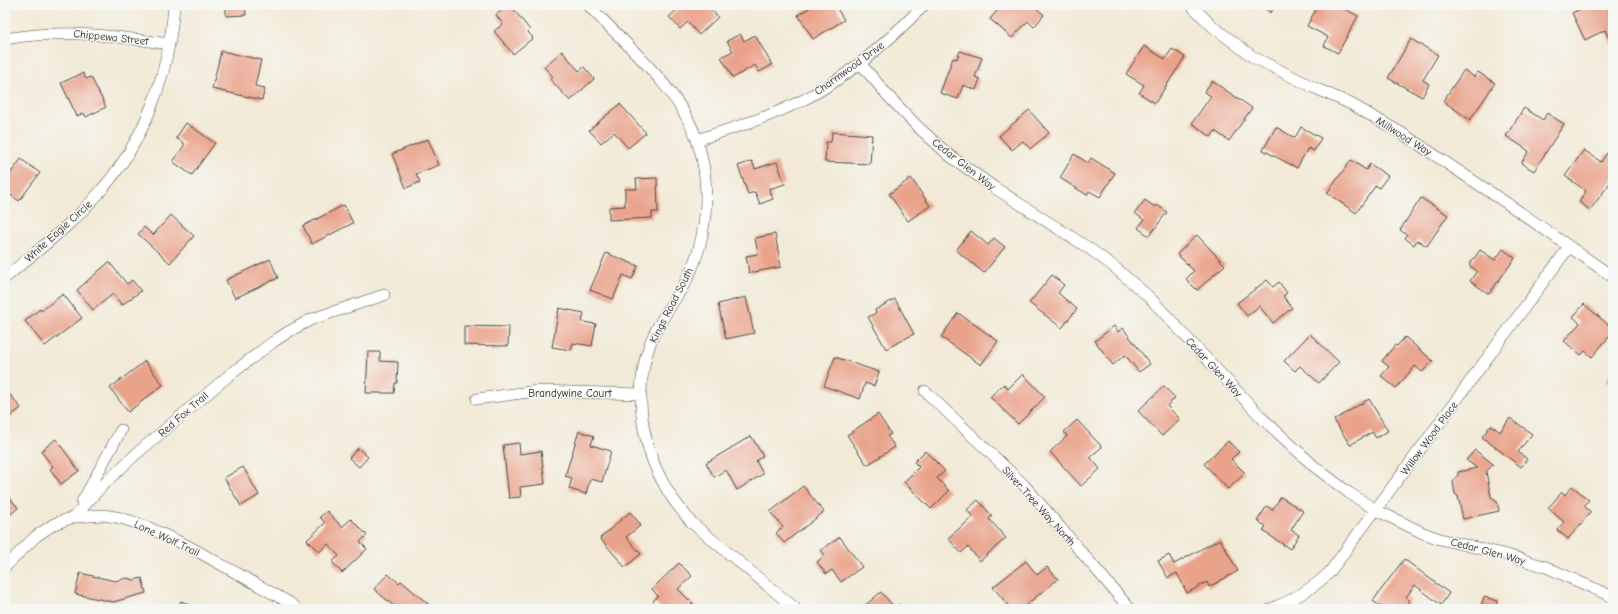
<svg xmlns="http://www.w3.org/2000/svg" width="1618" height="614" font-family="'Comic Neue',sans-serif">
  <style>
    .building { fill: #eaa38b }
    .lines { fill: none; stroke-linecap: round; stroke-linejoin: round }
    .minor-casing { stroke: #494845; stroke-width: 12 }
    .minor { stroke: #fff; stroke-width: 11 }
    .labels { text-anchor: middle; stroke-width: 3; stroke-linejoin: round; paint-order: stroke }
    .street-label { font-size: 11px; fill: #2b2b2b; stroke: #f6f6f2 }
  </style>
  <rect width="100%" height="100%" fill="#f6f6f2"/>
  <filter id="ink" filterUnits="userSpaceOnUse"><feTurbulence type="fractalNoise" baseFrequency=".025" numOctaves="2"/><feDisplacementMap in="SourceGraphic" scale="8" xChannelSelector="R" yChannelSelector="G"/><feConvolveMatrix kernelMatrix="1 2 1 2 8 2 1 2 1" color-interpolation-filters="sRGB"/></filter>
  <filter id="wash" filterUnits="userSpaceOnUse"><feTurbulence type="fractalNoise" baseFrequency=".012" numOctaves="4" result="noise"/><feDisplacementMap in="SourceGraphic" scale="16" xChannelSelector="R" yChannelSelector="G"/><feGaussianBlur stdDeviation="0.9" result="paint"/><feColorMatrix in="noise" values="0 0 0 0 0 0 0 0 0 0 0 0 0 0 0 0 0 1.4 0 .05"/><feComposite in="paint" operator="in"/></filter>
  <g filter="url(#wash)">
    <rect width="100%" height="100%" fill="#f2ead7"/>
    <g id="blocks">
      <!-- building -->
      <path class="building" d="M226 5H245L246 15 226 16Z
        M508 5H510L530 30 528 32 533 38 513 54 494 31 503 24 496 15Z
        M678 5H707L718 17 699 35 688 22 680 29 669 17 680 7Z
        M814 5H835L844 20 813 39 798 15Z
        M1002 5H1033L1044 15 1034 27 1028 21 1012 38 990 19Z
        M1262 5H1277L1270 13Z
        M1318 5H1337L1358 16 1338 53 1324 46 1328 37 1307 26Z
        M1589 5H1605L1607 9 1613 6V44L1612 45 1605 30 1585 40 1572 13Z
        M740 34 744 41 755 35 772 65 759 72 755 65 733 78 721 57 733 51 727 41Z
        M1411 39 1438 55 1423 80 1429 84 1422 97 1388 78Z
        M1144 46 1165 59 1172 49 1185 57 1155 103 1139 93 1144 85 1126 74Z
        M221 51 261 60 255 86 265 88 262 100 212 89Z
        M562 51 579 71 584 67 594 79 570 101 550 79 553 77 544 67Z
        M960 51 982 58 975 77 980 79 976 90 963 85 958 99 940 93 953 58 957 59Z
        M1464 70 1474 77 1478 72 1495 83 1470 120 1443 101Z
        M83 73 86 79 91 77 106 107 86 117 84 113 77 116 61 83Z
        M1212 81 1252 108 1229 141 1215 131 1211 137 1192 123 1211 96 1204 92Z
        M620 104 646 133 628 148 614 132 601 143 589 130Z
        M1524 108 1543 120 1547 113 1564 124 1534 171 1521 163 1529 151 1506 136Z
        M1029 110 1049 133 1030 149 1023 141 1012 150 999 136Z
        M186 123 215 143 192 175 173 162 185 144 176 138Z
        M1276 127 1295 138 1301 127 1321 138 1314 151 1308 148 1297 168 1263 150Z
        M832 132 872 135 870 164 825 162 826 142H831Z
        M428 139 439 165 416 174 420 182 406 188 392 154Z
        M1584 150 1601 162 1607 153 1613 157V179L1590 210 1579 202 1586 191 1565 176Z
        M1074 154 1088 163 1091 158 1115 173 1100 197 1089 191 1087 195 1060 178Z
        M21 159 40 173 19 201 5 191V181Z
        M1351 160 1366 170 1370 164 1388 176 1379 188 1376 185 1356 213 1327 193Z
        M752 161 755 169 777 162 785 184 769 189 773 199 760 204 755 192 748 194 738 166Z
        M657 178 658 212H652V218L609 220V207L625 206V189H637L636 179Z
        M911 178 930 206 908 221 889 194Z
        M1421 198 1448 215 1427 246 1417 240 1414 245 1405 238 1407 235 1400 230Z
        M1145 200 1155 207 1157 205 1167 212 1149 236 1138 228 1144 220 1135 213Z
        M344 205 353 223 312 244 303 226Z
        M171 215 194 236 170 263 138 234 144 227 153 235Z
        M971 231 988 245 994 238 1005 247 984 273 956 250Z
        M775 234 781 267 749 273 746 256 758 254 755 238Z
        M1197 235 1225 265 1197 290 1186 279 1194 271 1177 254Z
        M1503 249 1515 258 1489 294 1470 281 1477 271 1469 265 1480 250 1495 260Z
        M606 253 638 266 632 279 623 275 613 299 590 290Z
        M270 259 278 278 235 298 226 280Z
        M109 262 127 284 132 280 141 291 122 305 113 294 93 310 77 290Z
        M1052 275 1064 285 1058 293 1077 309 1062 328 1029 303Z
        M1267 280 1273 287 1279 282 1287 293 1283 296 1292 308 1273 323 1259 306 1247 316 1237 303Z
        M63 294 82 318 45 346 25 321 40 309 41 311Z
        M746 297 754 333 726 339 718 304Z
        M895 299 914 334 886 349 868 317 876 313 875 310Z
        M1584 304 1613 329V332L1592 357 1585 351 1581 355 1564 341 1580 323 1573 317Z
        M559 308 584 313 582 322 596 324 592 346 573 343 571 350 552 347Z
        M958 313 998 341 981 365 941 337Z
        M464 326 509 327 508 346 464 345Z
        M1114 326 1118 332 1123 328 1150 364 1139 372 1125 355 1113 365 1095 341Z
        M1310 334 1339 362 1319 383 1300 366 1295 371 1284 361Z
        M1405 337 1433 361 1422 372 1415 366 1396 388 1381 376 1389 367 1382 361 1395 345 1397 346Z
        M368 352H380V361L398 362 397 383H395L394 393H366Z
        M835 357 879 372 874 386 865 383 860 399 824 386Z
        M145 361 163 385 128 412 110 388Z
        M1613 373V387L1606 381Z
        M1023 374 1045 397 1018 424 990 397 1004 384 1008 389Z
        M1164 386 1175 398 1167 406 1180 419 1162 436 1138 411Z
        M5 389 21 408 5 421Z
        M1369 399 1388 431 1376 438 1372 432 1350 445 1334 420Z
        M878 414 891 434 887 436 895 447 867 465 847 435Z
        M1510 418 1532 434 1518 452 1527 459 1521 467 1482 437 1491 425 1500 432Z
        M1077 420 1102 447 1090 457 1100 469 1081 486 1050 452 1067 436 1064 432Z
        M579 431 594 436 591 445 611 451 602 482 590 479 586 494 569 489 572 478 565 476Z
        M751 436 763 456 756 461 763 474 737 490 726 470 714 477 706 463Z
        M56 439 79 471 61 484 50 469 53 467 41 451Z
        M1228 441 1239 452 1231 459 1245 473 1228 489 1204 464Z
        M519 443 520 454 541 451 545 484 520 487 521 497 509 498 503 445Z
        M358 448 368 457 359 467 349 458Z
        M1475 450 1493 464 1486 472 1491 497 1497 501 1499 511 1463 519 1458 496 1455 494 1453 482 1458 475V472L1477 468 1466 460Z
        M925 451 945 471 937 478 949 491 931 509 904 482 919 467 914 462Z
        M243 467 259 495 241 506 224 478Z
        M803 486 824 512 784 543 776 533 783 527 770 512Z
        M1572 486 1589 500 1584 506 1591 512 1568 539 1557 530 1564 522 1548 508 1562 492 1565 495Z
        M5 492 18 508 5 519Z
        M1281 497 1303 511 1291 530 1299 535 1290 549 1263 531 1266 526 1257 521 1267 506 1272 510Z
        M978 500 992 516 989 519 1006 538 980 561 968 547 961 553 948 538 973 517 967 510Z
        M327 511 342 527 351 519 367 535 360 542 367 549 342 573 332 562 339 556 328 544 319 552 307 540 325 523 320 517Z
        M630 512 641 525 626 537 641 554 625 567 600 538Z
        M840 537 862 567 841 582 832 570 826 574 817 562 825 555 821 550Z
        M1220 539 1238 571 1209 587 1207 582 1187 593 1177 573 1168 578 1158 561 1169 555 1174 564Z
        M1404 559 1449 593 1441 605 1415 585 1406 597 1410 601 1404 609H1384L1373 601Z
        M1026 561 1037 575 1047 567 1058 579 1021 609H1011L993 587Z
        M679 563 692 576 678 589 695 606 692 609H661L653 601 658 596 652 589Z
        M80 573 115 581 127 578 134 580 142 578 146 593 113 602 75 594Z
        M388 574 399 583 401 581 434 609H397L374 589Z
        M881 592 895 608 899 604 903 609H863L862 608Z
        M1484 597 1498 601 1495 609H1480Z
        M181 601 193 607 192 609H177Z"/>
    </g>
  </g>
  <g filter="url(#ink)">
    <use href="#blocks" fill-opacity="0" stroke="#494845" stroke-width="1"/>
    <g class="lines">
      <defs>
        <path id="minor" d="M588 5C625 44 679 88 697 140 712 185 708 239 686 281 675 301 660 319 651 341 633 388 640 443 665 486 672 500 682 511 692 523L796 609
          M1191 5 1212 26 1253 57 1315 88 1351 104 1403 134 1511 206 1613 277
          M5 39C65 29 110 35 169 44
          M860 63 890 98 917 126 950 156 995 188 1090 249 1113 266 1149 297 1263 419 1315 467 1349 493 1376 510 1423 533 1440 539 1507 555 1546 567 1613 597
          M697 140C733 128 771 117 805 99 850 76 889 41 924 5
          M5 278C36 251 71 226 98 194 145 142 169 74 174 5
          M925 391 1024 485 1130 609
          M477 399 536 391 641 394
          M82 502 121 430
          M74 517 104 515 121 518 145 526 188 546 290 603 297 609
          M5 567 35 537 54 524 74 517 102 486 136 454 227 377 273 342 288 332 312 319 384 295
          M1271 609C1293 600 1311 590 1329 573L1569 247"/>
      </defs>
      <!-- minor casing -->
      <use href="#minor" class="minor-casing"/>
      <!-- minor -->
      <use href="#minor" class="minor"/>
    </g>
  </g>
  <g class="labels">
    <!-- street labels -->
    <g class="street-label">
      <text transform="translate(111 37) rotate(6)" y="4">Chippewa Street</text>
      <text transform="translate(849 68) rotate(-36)" y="4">Charmwood Drive</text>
      <text transform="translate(1404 136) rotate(32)" y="4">Millwood Way</text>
      <text transform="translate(964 164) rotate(38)" y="4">Cedar Glen Way</text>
      <text transform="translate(58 231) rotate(-42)" y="4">White Eagle Circle</text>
      <text transform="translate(671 305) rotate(-63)" y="4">Kings Road South</text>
      <text transform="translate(1214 367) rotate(47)" y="4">Cedar Glen Way</text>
      <text x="570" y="397">Brandywine Court</text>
      <text transform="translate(183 414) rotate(-41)" y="4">Red Fox Trail</text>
      <text transform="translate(1429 438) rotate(-54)" y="4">Willow Wood Place</text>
      <text transform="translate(1039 506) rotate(48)" y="4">Silver Tree Way North</text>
      <text transform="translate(167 538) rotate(25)" y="4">Lone Wolf Trail</text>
      <text transform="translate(1488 551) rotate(15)" y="4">Cedar Glen Way</text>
    </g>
  </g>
  <!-- margin -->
  <rect width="1618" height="614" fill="none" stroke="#f6f6f2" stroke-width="20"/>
</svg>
